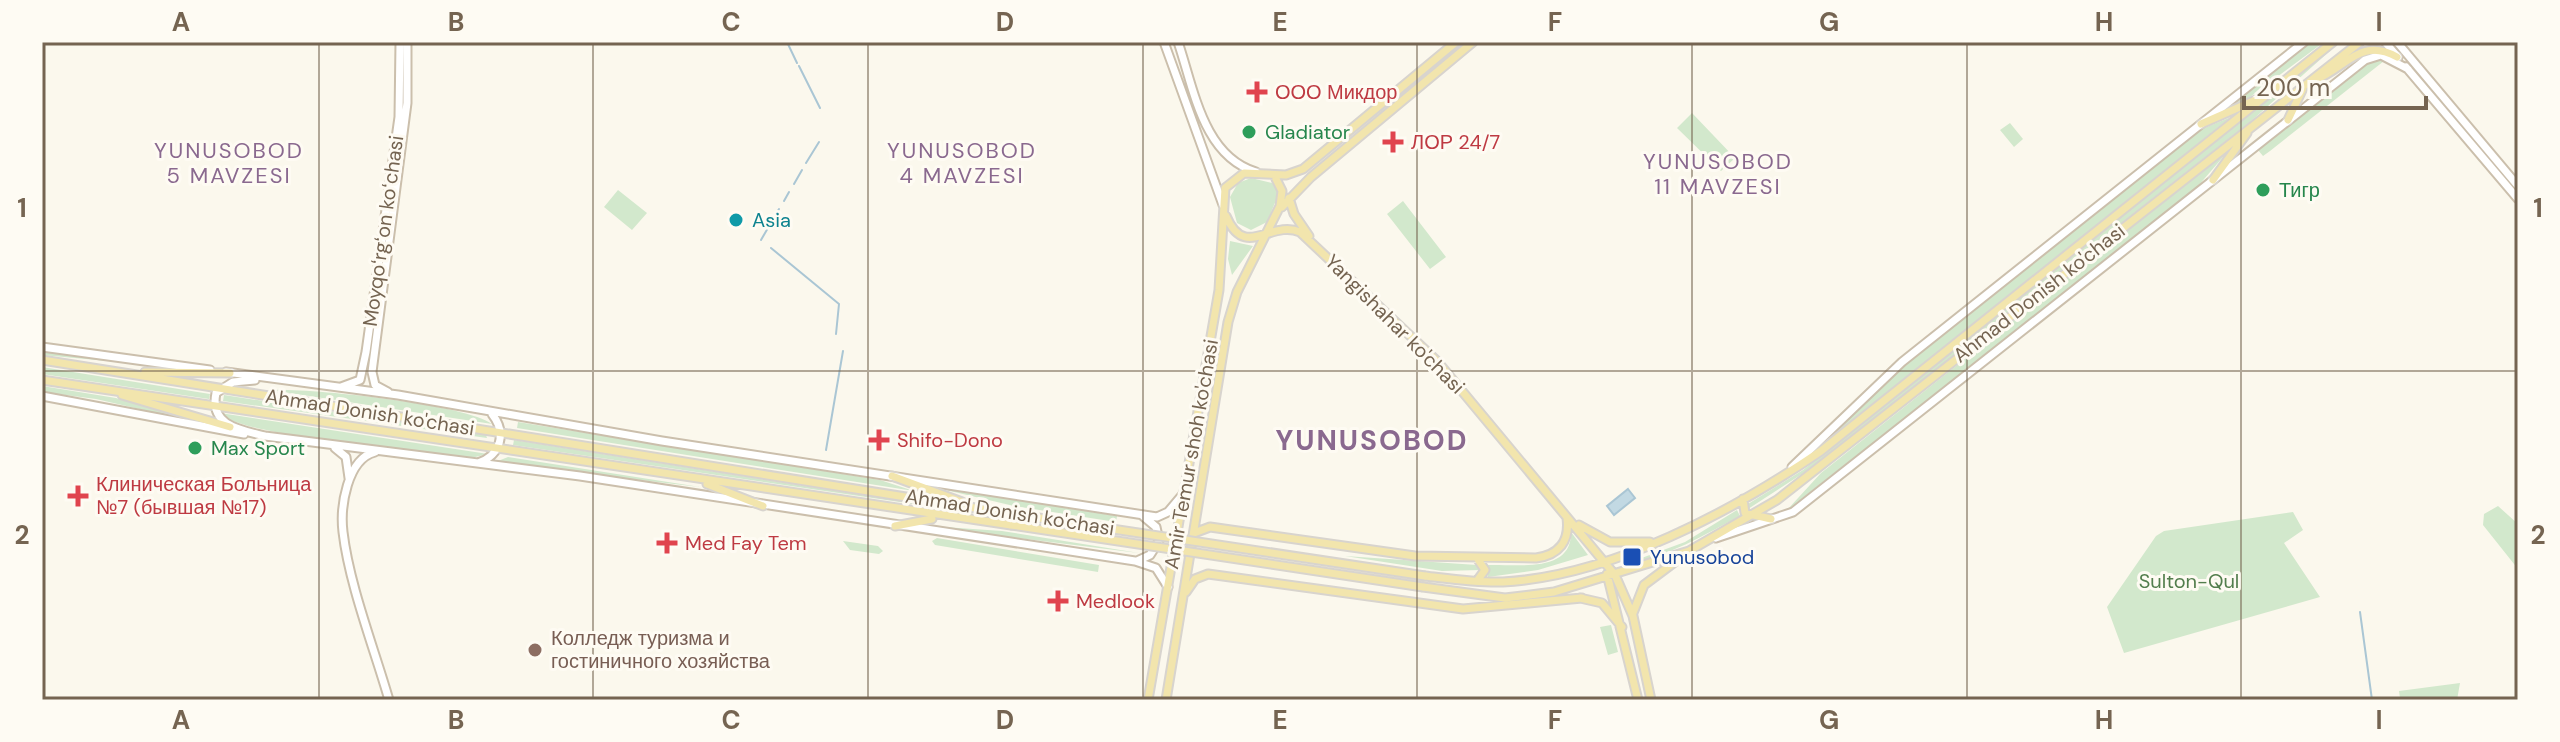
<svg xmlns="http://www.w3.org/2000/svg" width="2560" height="742" font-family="'DM Sans',sans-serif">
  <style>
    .green { fill: #d2e8cc }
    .water { fill: #c2d9e3; stroke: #aac6d4; stroke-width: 2 }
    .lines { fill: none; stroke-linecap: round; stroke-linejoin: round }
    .stream { stroke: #aac6d4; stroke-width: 2 }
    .secondary-casing { stroke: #cbbfac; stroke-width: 11 }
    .primary-casing { stroke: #d8d4ce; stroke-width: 11 }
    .secondary { stroke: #fff; stroke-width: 7 }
    .primary { stroke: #f2e5ad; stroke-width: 7 }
    .primary-bridge-casing { stroke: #d8d4ce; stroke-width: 11; stroke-linecap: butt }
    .primary-bridge { stroke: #f2e5ad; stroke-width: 7 }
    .grid { fill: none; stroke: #756451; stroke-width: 2; stroke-opacity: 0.55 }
    .health-dot { fill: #e0444e; stroke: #fefbf3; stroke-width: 3 }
    .leisure-dot { fill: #2e9e5b; stroke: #fefbf3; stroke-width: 3 }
    .culture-dot { fill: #0f9aa8; stroke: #fefbf3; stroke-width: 3 }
    .transit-dot { fill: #1a4fb4; stroke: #fefbf3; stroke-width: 3 }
    .education-dot { fill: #8d6e63; stroke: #fefbf3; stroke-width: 3 }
    .labels { text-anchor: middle; stroke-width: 6; stroke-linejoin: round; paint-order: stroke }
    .health-label { font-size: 20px; fill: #be3a42; stroke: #fefbf3; text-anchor: start }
    .leisure-label { font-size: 20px; fill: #27864d; stroke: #fefbf3; text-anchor: start }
    .culture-label { font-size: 20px; fill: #0d838f; stroke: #fefbf3; text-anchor: start }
    .street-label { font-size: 20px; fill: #756451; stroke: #fefbf3 }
    .transit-label { font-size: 20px; fill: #164399; stroke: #fefbf3; text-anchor: start }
    .park-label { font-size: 20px; fill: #537e4d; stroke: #fefbf3 }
    .education-label { font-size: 20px; fill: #785e54; stroke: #fefbf3; text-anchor: start }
    .neighbourhood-label { font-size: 22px; letter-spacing: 2px; fill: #8a698f; stroke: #fefbf3 }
    .district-label { font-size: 28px; font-weight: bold; letter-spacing: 2px; fill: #8a698f; stroke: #fefbf3 }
    .neatline { fill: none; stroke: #756451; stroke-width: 3 }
    .grid-label { font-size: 26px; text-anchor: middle; font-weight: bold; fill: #756451 }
  </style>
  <rect width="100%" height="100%" fill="#fbf8ed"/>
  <!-- green -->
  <path class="green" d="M2309 42H2324L2250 97 2224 109Z
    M2340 42 2250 122 1805 472 1748 509V504L1803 470Z
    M2374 59 2384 61 2270 151 2263 156 2258 150Z
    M1692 113 1735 158 1721 171 1677 128Z
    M2231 117 1820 448 1819 447 1916 355 2197 131Z
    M2010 123 2023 139 2014 147 2000 130Z
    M2230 149 2192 193 1787 510 1821 473Z
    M1251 178 1272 183 1279 193 1267 222 1251 230 1237 223 1230 197 1238 183Z
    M618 190 647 213 632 230 604 207Z
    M1403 201 1446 257 1430 269 1387 214Z
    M1230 241 1253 246 1232 275 1228 259Z
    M42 351 141 364 42 355Z
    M42 367 210 394 209 399 42 374Z
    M42 386 116 398 196 422 96 399 42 392Z
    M270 390C308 388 465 404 492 424Z
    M224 395 486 435 487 438 223 401Z
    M220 413 488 454 471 458C432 453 237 436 220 413Z
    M518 422 880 480 914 491 517 428Z
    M514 440 995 516 513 445Z
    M508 457 700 487 493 463Z
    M933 487 1117 516 1116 522 1014 506Z
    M2498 506 2518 524V569L2483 525 2484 514Z
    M1737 510 1740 516C1706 534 1666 558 1628 563L1685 542Z
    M2293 512 2303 530 2284 543 2320 597 2124 653 2107 607 2156 536 2164 531Z
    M915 525 1002 531 1139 553Z
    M1571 532 1588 555 1538 570 1488 577V565C1517 564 1572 574 1571 532Z
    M937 538 1099 565 1098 572 935 545 932 541Z
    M843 541 878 546 883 551 879 554 850 550Z
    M1345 556 1477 565 1480 570 1442 571Z
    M1611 625 1618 652 1608 655 1600 627Z
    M2460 683 2457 700 2400 698 2399 691Z"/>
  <!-- water -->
  <path class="water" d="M1628 489 1635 498 1614 515 1607 506Z"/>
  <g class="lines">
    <!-- stream -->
    <path class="stream" d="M787 42 797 63
      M799 66 820 108
      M806 163 819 142
      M794 184 802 170
      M784 201 789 192
      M761 240 779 209
      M771 248 839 304 836 334
      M826 450 843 351
      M2360 612 2372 700"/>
    <defs>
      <path id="secondary" d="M1164 42 1223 205
        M1178 42C1194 89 1203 156 1256 172
        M2385 42 2398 57
        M2397 42 2518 186
        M2406 67 2518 199
        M42 347 210 370
        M226 372 398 395 662 441 1157 517 1168 512 1184 493
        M255 380 233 382 216 393C209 426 241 430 265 436L580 476 1135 561 1156 568 1168 587
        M341 387 360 380 366 352 399 117 400 42
        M388 392 375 385 372 372 407 103V42
        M42 396 244 434
        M335 448 346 457 349 478
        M375 452C347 459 340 507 343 532 349 584 374 648 389 700
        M478 463C501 455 507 433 492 414
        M1792 467 1902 362 2304 42
        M1716 538 1793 512 2365 60 2381 55 2408 69
        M1137 561 1150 555 1159 541 1156 527 1143 516"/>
      <path id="primary" d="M2315 80C2347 67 2360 37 2397 57
        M2288 120 2304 86
        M2201 124 2258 99
        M2213 180 2247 133
        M1289 198 1294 214 1309 236
        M1282 207 1311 177 1473 42
        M1226 216C1245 261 1271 219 1300 232L1437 361 1615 575 1633 616 1651 700
        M42 360 1013 514
        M145 372 230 373
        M42 380 1011 525
        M122 395 230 427
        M892 476 962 502
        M707 484 763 506
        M1743 499 1745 513 1771 519
        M1579 525 1610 542H1650
        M895 526 932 519
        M1194 533 1210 527 1415 556 1536 558C1559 555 1570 541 1567 518
        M1477 558 1485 570 1477 581
        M1607 574 1638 700
        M1425 576C1451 579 1477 583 1503 582 1612 576 1733 511 1821 451L2333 42
        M1423 587 1505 598 1554 592 1689 551 1777 500 2360 42
        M1186 592 1195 579 1208 574 1463 609 1582 598
        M1580 598 1602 603 1622 627
        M1633 613 1644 585 1680 558
        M1148 700 1219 290 1225 188 1244 173 1286 175 1303 169 1456 42
        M1166 700 1228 322 1237 292 1280 206 1282 191 1276 179"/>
    </defs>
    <!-- secondary casing -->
    <use href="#secondary" class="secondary-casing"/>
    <!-- primary casing -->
    <use href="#primary" class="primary-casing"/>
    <!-- secondary -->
    <use href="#secondary" class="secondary"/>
    <!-- primary -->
    <use href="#primary" class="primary"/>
    <defs>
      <path id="primary-bridge" d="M1013 514 1425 576
        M1011 525 1423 587"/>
    </defs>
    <!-- primary-bridge casing -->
    <use href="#primary-bridge" class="primary-bridge-casing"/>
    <!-- primary-bridge -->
    <use href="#primary-bridge" class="primary-bridge"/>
  </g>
  <!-- grid -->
  <path class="grid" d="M319 42V700M593 42V700M868 42V700M1143 42V700M1417 42V700M1692 42V700M1967 42V700M2241 42V700M42 371H2518"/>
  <!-- markers -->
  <g class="health-dot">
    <path d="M1253 80h8v8h8v8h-8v8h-8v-8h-8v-8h8z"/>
    <path d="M1389 130h8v8h8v8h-8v8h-8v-8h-8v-8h8z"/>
    <path d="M875 428h8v8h8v8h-8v8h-8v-8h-8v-8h8z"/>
    <path d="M74 484h8v8h8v8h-8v8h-8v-8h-8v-8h8z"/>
    <path d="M663 531h8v8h8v8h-8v8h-8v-8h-8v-8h8z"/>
    <path d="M1054 589h8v8h8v8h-8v8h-8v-8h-8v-8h8z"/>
  </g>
  <g class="leisure-dot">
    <circle cx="1249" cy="132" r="8"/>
    <circle cx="2263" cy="190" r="8"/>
    <circle cx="195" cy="448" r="8"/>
  </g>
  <circle class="culture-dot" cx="736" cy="220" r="8"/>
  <rect class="transit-dot" x="1622" y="547" width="20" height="20" rx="4"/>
  <circle class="education-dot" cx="535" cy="650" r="8"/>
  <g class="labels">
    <!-- health labels -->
    <g class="health-label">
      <text x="1275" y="99">ООО Микдор</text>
      <text x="1411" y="149">ЛОР 24/7</text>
      <text x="897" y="447">Shifo-Dono</text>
      <text x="96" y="491">Клиническая Больница<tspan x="96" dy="23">№7 (бывшая №17)</tspan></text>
      <text x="685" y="550">Med Fay Tem</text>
      <text x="1076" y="608">Medlook</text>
    </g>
    <!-- leisure labels -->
    <g class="leisure-label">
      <text x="1265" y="139">Gladiator</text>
      <text x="2279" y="197">Тигр</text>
      <text x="211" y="455">Max Sport</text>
    </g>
    <!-- culture labels -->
    <g class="culture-label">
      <text x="752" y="227">Asia</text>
    </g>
    <!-- street labels -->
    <g class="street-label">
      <text transform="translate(383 231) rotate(-82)" y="7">Moyqoʻrgʻon koʻchasi</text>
      <text transform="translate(2039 293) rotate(-38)" y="7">Ahmad Donish ko'chasi</text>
      <text transform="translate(1395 324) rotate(45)" y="7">Yangishahar ko'chasi</text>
      <text transform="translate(370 412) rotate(9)" y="7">Ahmad Donish ko'chasi</text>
      <text transform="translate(1191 454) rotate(-80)" y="7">Amir Temur shoh ko'chasi</text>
      <text transform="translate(1010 512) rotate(9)" y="7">Ahmad Donish ko'chasi</text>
    </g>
    <!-- transit labels -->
    <g class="transit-label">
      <text x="1650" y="564">Yunusobod</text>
    </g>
    <!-- park labels -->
    <g class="park-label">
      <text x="2189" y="588">Sulton-Qul</text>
    </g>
    <!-- education labels -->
    <g class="education-label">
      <text x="551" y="645">Колледж туризма и<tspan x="551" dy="23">гостиничного хозяйства</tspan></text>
    </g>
    <!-- neighbourhood labels -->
    <g class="neighbourhood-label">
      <text x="229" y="158">YUNUSOBOD<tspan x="229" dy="25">5 MAVZESI</tspan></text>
      <text x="962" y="158">YUNUSOBOD<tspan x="962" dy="25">4 MAVZESI</tspan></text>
      <text x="1718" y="169">YUNUSOBOD<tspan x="1718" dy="25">11 MAVZESI</tspan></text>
    </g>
    <!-- district labels -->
    <g class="district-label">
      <text x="1372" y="450">YUNUSOBOD</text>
    </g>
  </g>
  <!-- border -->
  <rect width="2560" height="742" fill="none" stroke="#fefbf3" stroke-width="88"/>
  <!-- scale -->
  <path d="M2244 96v12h182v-12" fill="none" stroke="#756451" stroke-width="4"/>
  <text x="2256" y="96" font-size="24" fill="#756451" stroke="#fefbf3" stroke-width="6" paint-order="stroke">200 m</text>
  <rect x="44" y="44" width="2472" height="654" class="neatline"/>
  <g class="grid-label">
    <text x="181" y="31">A</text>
    <text x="456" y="31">B</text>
    <text x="731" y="31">C</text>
    <text x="1005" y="31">D</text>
    <text x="1280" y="31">E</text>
    <text x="1555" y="31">F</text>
    <text x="1829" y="31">G</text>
    <text x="2104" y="31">H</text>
    <text x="2379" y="31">I</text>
    <text x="22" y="217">1</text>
    <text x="2538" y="217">1</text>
    <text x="22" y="544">2</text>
    <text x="2538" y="544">2</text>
    <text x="181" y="729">A</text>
    <text x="456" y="729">B</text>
    <text x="731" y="729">C</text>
    <text x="1005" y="729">D</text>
    <text x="1280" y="729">E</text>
    <text x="1555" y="729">F</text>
    <text x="1829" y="729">G</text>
    <text x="2104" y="729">H</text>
    <text x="2379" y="729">I</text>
  </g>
</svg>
